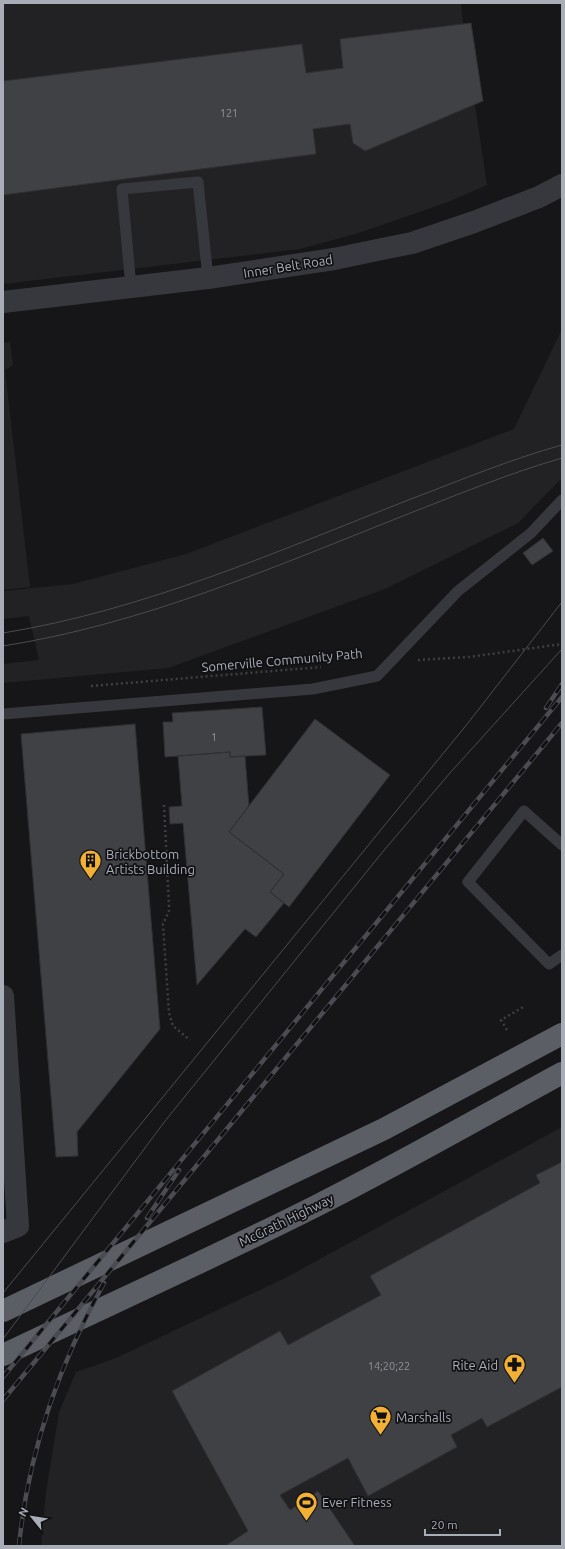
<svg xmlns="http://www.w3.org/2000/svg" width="565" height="1549" font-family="Ubuntu,sans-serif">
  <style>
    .built { fill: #222225 }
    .building { fill: #404145; stroke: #303034 }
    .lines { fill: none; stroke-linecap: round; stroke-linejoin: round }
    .path { stroke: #3d3f44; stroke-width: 2.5; stroke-dasharray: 2 3; stroke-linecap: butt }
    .service { stroke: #37383d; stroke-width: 11 }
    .minor { stroke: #37383d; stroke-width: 22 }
    .trunk { stroke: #5b5e65; stroke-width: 22 }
    .tram { stroke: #4a4c52; stroke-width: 1 }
    .rail-casing { stroke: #4a4c52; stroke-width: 4.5 }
    .rail { stroke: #111113; stroke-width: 3; stroke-dasharray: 9; stroke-linecap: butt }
    .labels { text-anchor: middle; stroke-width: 3.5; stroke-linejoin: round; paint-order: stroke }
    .number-label { font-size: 11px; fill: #8e929b }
    .street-label { font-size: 13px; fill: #a8adb8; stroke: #111113 }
    .poi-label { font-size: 13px; fill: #a8adb8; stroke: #111113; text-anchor: start }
  </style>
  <rect width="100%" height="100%" fill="#161618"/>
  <!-- built -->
  <path class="built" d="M3 3H461L463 25 487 185 448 202 359 233 300 249 3 284Z
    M562 329V478L518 523 385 589 168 668 3 683V664L39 660 29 616 3 619V591L73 584 186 554 514 429Z
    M10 342 13 365 5 370 30 587 3 590V343Z
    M562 1127V1546H41L46 1492 59 1412 76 1372 116 1358 287 1277Z"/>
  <!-- building -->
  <path class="building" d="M471 23 483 101 365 151 353 143 350 124 313 129 316 154 3 195V81L302 44 306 73 343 68 340 39Z
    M543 538 553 551 532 565 523 553Z
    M262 707 266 755 230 757V752L165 757 163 722H173L172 713Z
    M315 719 390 775 289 907 270 892 284 874 229 832Z
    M135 724 160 1029 77 1132 78 1156 56 1157 21 734Z
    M230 752V757L245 756 249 806 229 832 284 874 270 892 284 903 256 937 245 929 197 985 183 823 170 824 169 807 182 806 178 756Z
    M562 1162V1387L487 1427 482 1418 451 1435 457 1447 368 1496 348 1458 280 1495 290 1510 318 1491 355 1546H225L248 1531 172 1391 280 1331 288 1345 381 1295 370 1276 540 1183 536 1175Z"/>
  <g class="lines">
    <!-- path -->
    <path class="path" d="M418 660 469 657 562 644
      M91 686 321 667
      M164 805 169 905V911L163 924 169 1013 173 1026 190 1040
      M507 1030 501 1020 525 1006"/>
    <!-- service -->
    <path class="service" d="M131 287 122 189 198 182 208 278
      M3 714 313 689 377 676 458 591 531 533 562 500
      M562 845 524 811 468 882 549 964 562 955"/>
    <!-- minor -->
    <path class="minor" d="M3 302 208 278 334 259 382 249 412 243 474 222 539 197 562 185
      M3 996 18 1226 3 1232"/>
    <!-- trunk -->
    <path class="trunk" d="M3 1311 384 1129 562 1034
      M3 1355C108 1305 215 1257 318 1205 401 1163 481 1117 562 1073"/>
    <!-- tram -->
    <path class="tram" d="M3 633C145 610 278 551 411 499 461 480 511 459 562 445
      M3 646C144 624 276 566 408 514 459 494 510 473 562 458
      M3 1293 468 723 562 602
      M3 1339 165 1121 385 849 450 773 562 649"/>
    <defs>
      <path id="rail" d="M546 708 562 684
        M147 1218 179 1170
        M3 1377 562 697
        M3 1400 562 723
        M19 1546C28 1452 59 1365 104 1283"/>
    </defs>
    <!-- rail casing -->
    <use href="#rail" class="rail-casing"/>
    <!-- rail -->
    <use href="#rail" class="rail"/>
  </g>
  <!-- icons -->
  <defs>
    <symbol id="building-pin" viewBox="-11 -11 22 30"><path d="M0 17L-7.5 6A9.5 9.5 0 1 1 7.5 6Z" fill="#f2b134" stroke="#111113"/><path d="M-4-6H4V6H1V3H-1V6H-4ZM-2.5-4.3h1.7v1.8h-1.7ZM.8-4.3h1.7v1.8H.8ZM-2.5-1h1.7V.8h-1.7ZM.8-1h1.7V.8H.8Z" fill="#111"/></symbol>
    <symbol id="pharmacy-pin" viewBox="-11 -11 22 30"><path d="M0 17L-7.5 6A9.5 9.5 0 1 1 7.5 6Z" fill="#f2b134" stroke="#111113"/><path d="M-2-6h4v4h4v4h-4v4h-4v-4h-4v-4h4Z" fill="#111"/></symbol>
    <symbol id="supermarket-pin" viewBox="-11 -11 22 30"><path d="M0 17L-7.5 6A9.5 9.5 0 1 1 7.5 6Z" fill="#f2b134" stroke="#111113"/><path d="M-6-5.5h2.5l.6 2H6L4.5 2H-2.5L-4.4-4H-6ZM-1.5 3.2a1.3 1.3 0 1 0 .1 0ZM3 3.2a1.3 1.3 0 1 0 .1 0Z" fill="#111"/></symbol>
    <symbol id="stadium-pin" viewBox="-11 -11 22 30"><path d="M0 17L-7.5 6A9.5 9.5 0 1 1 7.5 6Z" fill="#f2b134" stroke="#111113"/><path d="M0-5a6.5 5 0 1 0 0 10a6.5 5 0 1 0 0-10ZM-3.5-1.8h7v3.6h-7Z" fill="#111"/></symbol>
  </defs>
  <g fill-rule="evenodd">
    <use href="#building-pin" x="78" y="848" width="25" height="34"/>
    <use href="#pharmacy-pin" x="502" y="1352" width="25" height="34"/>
    <use href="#supermarket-pin" x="368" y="1404" width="25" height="34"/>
    <use href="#stadium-pin" x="294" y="1490" width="25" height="34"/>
  </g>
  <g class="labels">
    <!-- number labels -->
    <g class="number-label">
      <text x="229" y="117">121</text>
      <text x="214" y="741">1</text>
      <text x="389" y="1370">14;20;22</text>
    </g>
    <!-- street labels -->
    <g class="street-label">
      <text transform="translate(288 266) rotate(-9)" y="5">Inner Belt Road</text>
      <text transform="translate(282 660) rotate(-5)" y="5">Somerville Community Path</text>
      <text transform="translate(286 1220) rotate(-26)" y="5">McGrath Highway</text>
    </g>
    <!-- poi labels -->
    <g class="poi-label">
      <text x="106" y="859">Brickbottom<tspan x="106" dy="15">Artists Building</tspan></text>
      <text x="498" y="1370" text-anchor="end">Rite Aid</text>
      <text x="396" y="1422">Marshalls</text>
      <text x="322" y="1507">Ever Fitness</text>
    </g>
  </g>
  <!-- border -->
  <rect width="565" height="1549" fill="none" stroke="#a8adb8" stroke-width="8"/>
  <!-- north arrow -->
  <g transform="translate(32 1517) rotate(300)" stroke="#111113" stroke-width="3" paint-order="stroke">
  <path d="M0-3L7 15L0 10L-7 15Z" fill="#a8adb8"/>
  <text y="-6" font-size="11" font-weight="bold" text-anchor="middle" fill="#a8adb8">N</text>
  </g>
  <!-- scale -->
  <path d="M425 1529v6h75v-6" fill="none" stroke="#a8adb8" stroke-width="2"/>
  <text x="431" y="1529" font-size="12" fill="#a8adb8" stroke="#111113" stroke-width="3" paint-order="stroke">20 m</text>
</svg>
